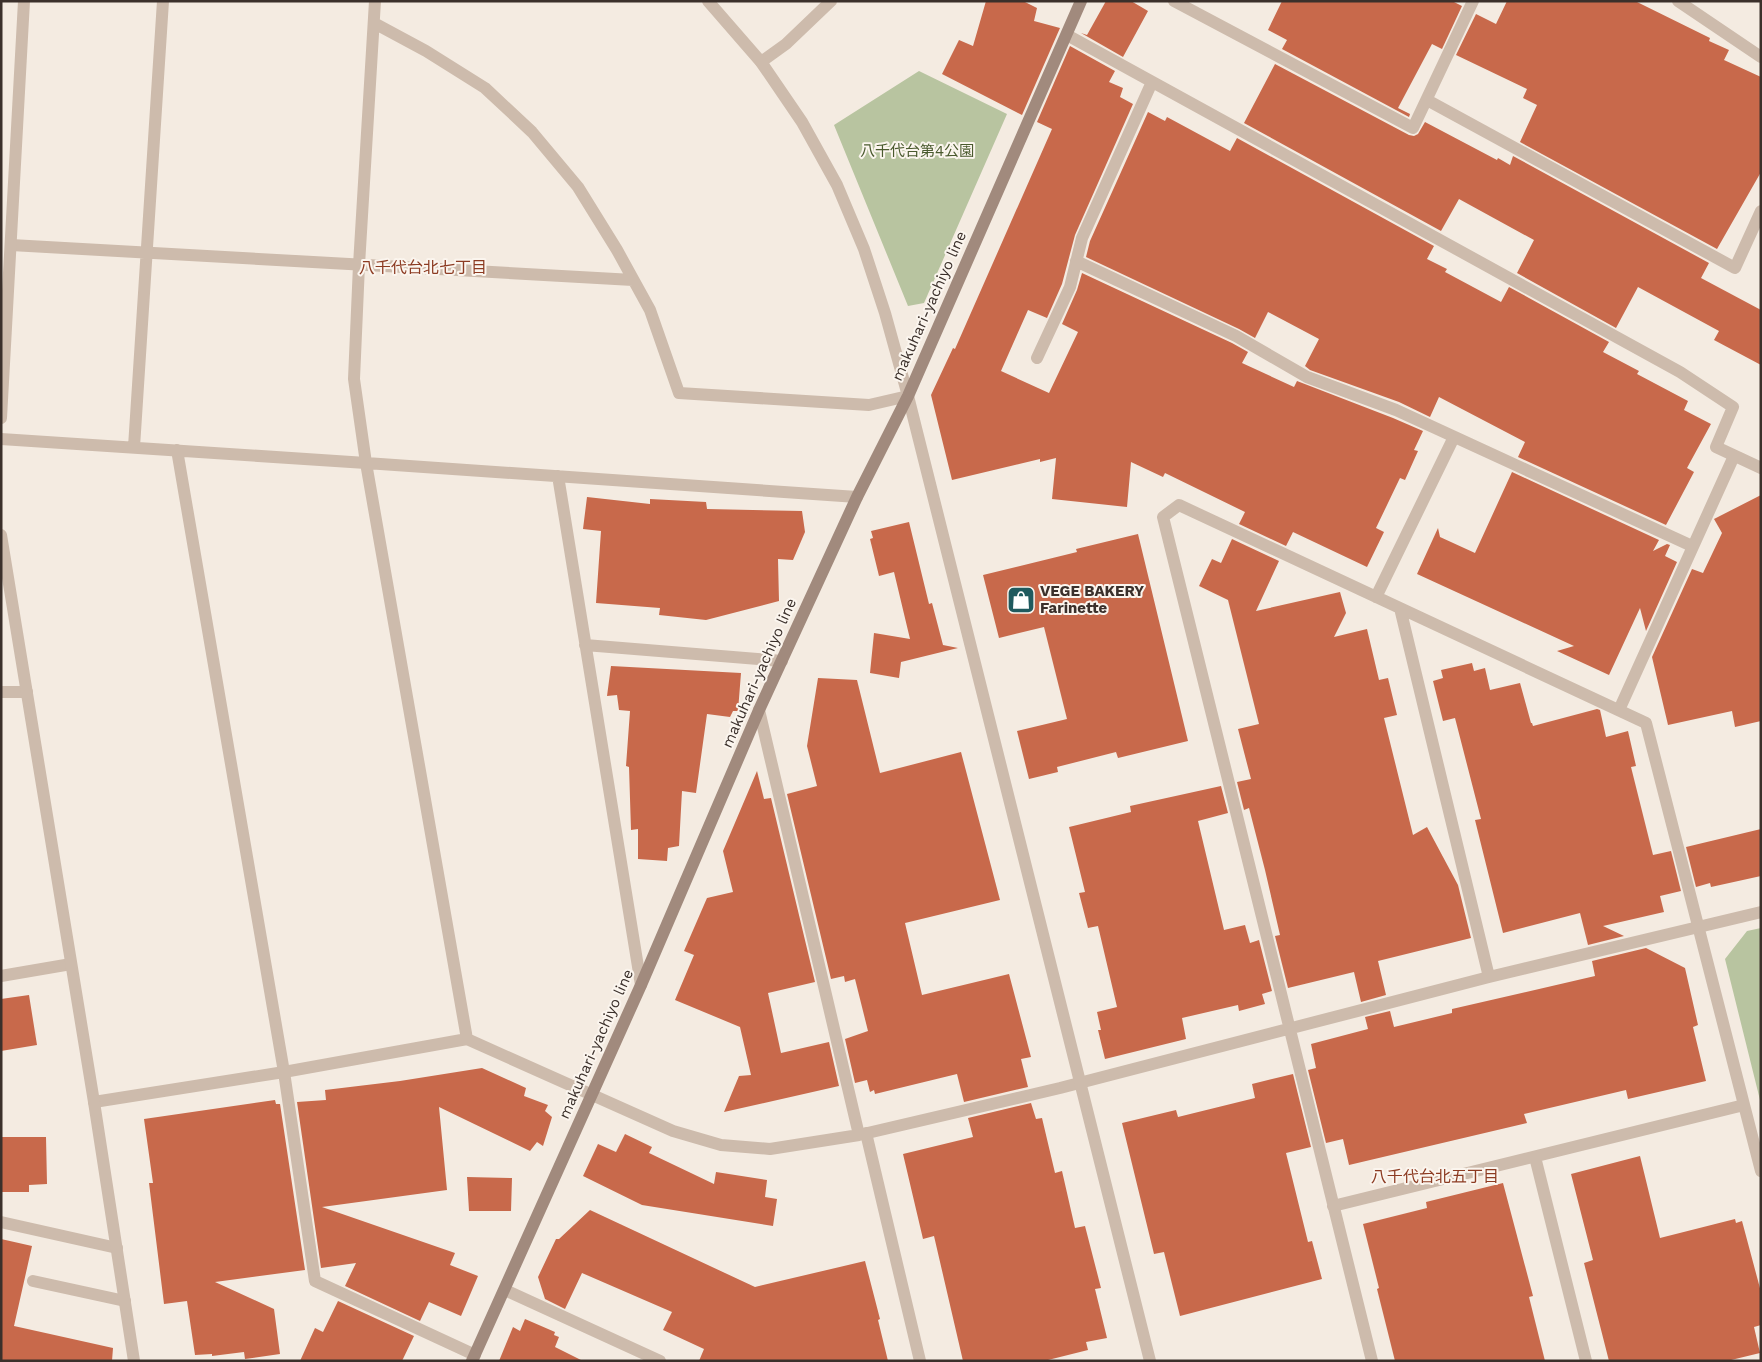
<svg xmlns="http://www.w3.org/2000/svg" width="1762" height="1362" font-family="'Work Sans','Noto Sans JP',sans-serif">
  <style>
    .green { fill: #b8c4a0 }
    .building { fill: #c8694b }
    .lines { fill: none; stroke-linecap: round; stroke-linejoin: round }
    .service { stroke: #cdbbac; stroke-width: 12 }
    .minor { stroke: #cdbbac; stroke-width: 12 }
    .tertiary { stroke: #cdbbac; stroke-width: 12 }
    .secondary { stroke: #a18a7d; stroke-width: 12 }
    .labels { text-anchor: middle; stroke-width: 4; stroke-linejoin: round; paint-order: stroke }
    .park-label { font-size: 15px; fill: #4a5a2e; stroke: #fbf5ee }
    .street-label { font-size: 15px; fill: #3b302b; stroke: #fbf5ee }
    .poi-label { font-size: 15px; font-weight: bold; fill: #3b302b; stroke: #fbf5ee; text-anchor: start }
    .neighbourhood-label { font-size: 16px; fill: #8c3b22; stroke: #fbf5ee }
  </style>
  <rect width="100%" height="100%" fill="#f4ebe1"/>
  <!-- green -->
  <path class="green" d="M919 71 1007 114 924 303 908 306 834 125Z
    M1761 928V1104L1725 959 1747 931Z"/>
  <!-- building -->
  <path class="building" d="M986 1H1023L1037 8 1034 21 1060 28 1022 115 942 74 959 40 973 46Z
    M1106 1H1131L1148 11 1123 57 1081 33 1087 35Z
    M1282 1H1452L1462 6 1442 49 1432 44 1398 108 1410 114 1409 117 1282 49 1287 40 1268 30Z
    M1507 1H1635L1710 38 1709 41 1729 50 1724 60 1761 77V172L1717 249 1520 142 1537 105 1523 98 1527 89 1456 55 1476 14 1496 24Z
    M1070 46 1115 71 1109 82 1123 88 1120 97 1133 104 1075 235 1062 284 1047 318 1028 310 1001 371 1049 393 1078 332 1062 324 1077 290 1082 273 1232 343 1248 352 1242 363 1294 387 1297 381 1393 418 1423 431 1414 450 1418 451 1405 480 1400 478 1399 480 1376 528 1384 532 1367 567 1293 532 1286 546 1239 524 1245 512 1165 473 1163 477 1131 462 1127 507 1052 499 1056 458 1040 462V459L952 480 931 395 953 348 955 349 1052 129 1037 122Z
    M1275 64 1409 135 1414 136 1418 134 1425 122 1497 160 1498 158 1510 165 1513 156 1709 263 1701 278 1761 310V365L1714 340 1719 331 1638 287 1616 328 1517 273 1534 240 1459 199 1441 231 1244 123Z
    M1148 112 1165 121 1167 117 1230 151 1237 138 1434 246 1427 259 1447 269 1445 272 1501 302 1509 287 1609 342 1603 352 1639 371 1637 374 1688 401 1684 410 1711 424 1687 468 1694 472 1666 525 1518 457 1525 442 1439 397 1430 417 1399 402 1310 370 1305 366 1319 339 1268 312 1255 338 1239 329 1086 257 1090 241Z
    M1512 472 1659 540 1653 551 1667 544 1670 545 1665 556 1677 562 1646 631 1640 608 1609 675 1557 651 1574 646 1417 574 1438 528 1440 537 1475 553Z
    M1761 495V721L1735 727 1732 711 1668 725 1652 657 1692 569 1703 573 1722 533 1714 519Z
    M587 497 650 504V499L706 502 707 509 802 511 805 532 793 560 778 559 779 601 706 620 659 615 660 608 596 603 601 531 583 529Z
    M909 522 929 604 932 603 943 645 958 648 901 662 899 678 870 673 874 633 910 639 894 572 879 576 870 539 873 538 871 531Z
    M1138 534 1188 741 1118 758 1116 752 1057 767 1058 772 1029 779 1017 731 1067 719 1044 627 999 638 983 575 1077 552 1076 549Z
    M1232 539 1279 561 1256 611 1340 592 1346 613 1334 637 1367 629 1379 680 1388 678 1397 715 1384 718 1413 835 1427 827 1458 885 1471 938 1378 961 1386 995 1361 1002 1354 972 1288 988 1275 936 1280 935 1265 870 1249 808 1244 810 1237 782 1251 779 1238 729 1259 724 1228 600 1199 586 1212 559 1221 563Z
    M1472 663 1474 671 1485 668 1490 690 1520 683 1531 723H1532L1533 726 1597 709 1600 710 1606 737 1628 731 1636 766 1631 767 1653 855 1671 851 1681 891 1660 896 1664 912 1603 926 1624 936 1588 945 1580 913 1503 933 1475 820 1481 819 1455 718 1443 721 1433 681 1443 678 1441 670Z
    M611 666 741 673 738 711H733L730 717 707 714 696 793 682 791 679 846 668 848 667 861 638 859V829L631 830 629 767 626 766 630 711 619 710 617 695 607 696Z
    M818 678 857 680 880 773 961 752 1000 900 905 923 922 995 1009 974 1031 1057 1021 1059 1028 1087 964 1102 957 1074 875 1094 874 1090 870 1092 867 1080 855 1083 845 1039 868 1031 855 979 845 982 844 976 831 979 787 794 817 786 807 746Z
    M757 771 764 799 771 798 815 982 768 993 781 1053 829 1042 839 1086 724 1112 739 1076 751 1075 740 1027 675 1000 694 955 684 951 707 898 733 892 723 851Z
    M1221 786 1228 813 1198 821 1224 930 1245 925 1250 943 1259 940 1272 991 1262 994 1265 1004 1239 1011 1238 1005 1182 1018 1186 1039 1105 1059 1098 1030H1101L1097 1012 1117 1007 1098 926 1088 928 1079 893 1085 892 1069 827 1131 812 1130 806Z
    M1761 829V876L1711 887 1710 883 1696 887 1686 847Z
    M1646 948 1685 968 1698 1025 1693 1027 1706 1081 1628 1099 1626 1090 1524 1114 1527 1123 1349 1165 1343 1139 1326 1143 1308 1070 1316 1068 1311 1044 1368 1029 1365 1017 1390 1011 1394 1027 1452 1013V1009L1595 976 1592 961Z
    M29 995 37 1045 1 1051V999Z
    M482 1068 526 1088 524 1096 548 1105 545 1111 552 1117 543 1146 537 1142 530 1151 439 1107 447 1190 322 1207 455 1253 450 1265 478 1276 461 1316 429 1302 420 1321 345 1286 356 1263 321 1268 297 1102 326 1100 325 1090 400 1081Z
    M1293 1074 1311 1147 1286 1153 1308 1242 1312 1241 1322 1279 1180 1316 1164 1252 1154 1254 1122 1123 1176 1110 1178 1117 1255 1098 1252 1084Z
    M275 1100 276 1104H280L305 1270 215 1282 274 1309 280 1354 245 1359 244 1352 212 1356V1354L195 1355 187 1301 164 1304 149 1183H153L144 1119Z
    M1031 1103 1036 1119 1042 1118 1055 1173 1062 1171 1075 1228 1085 1226 1101 1288 1095 1289 1107 1338 1086 1342 1088 1350 1044 1361H963L934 1236 923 1239 903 1154 973 1137 968 1118Z
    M625 1134 652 1147 649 1153 714 1184 716 1172 767 1180 765 1197 777 1199 773 1226 642 1205 583 1176 598 1144 616 1152Z
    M1 1137H46L47 1184 29 1185V1192H1Z
    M1640 1156 1660 1238 1735 1219 1736 1223 1742 1221 1761 1292V1325L1754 1327 1760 1353 1727 1361H1609L1584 1263 1593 1260 1571 1174Z
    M467 1177 512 1178 511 1211H469Z
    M1503 1183 1533 1296 1529 1297 1545 1361H1395L1377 1289 1379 1288 1363 1224 1427 1208 1426 1202Z
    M590 1210 755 1287 865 1261 880 1319 878 1320 888 1361H699L704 1349 663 1330 672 1312 582 1273 565 1309 545 1299 538 1277 556 1239H559Z
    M1 1239 32 1246 14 1326 113 1348 112 1361H1Z
    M338 1301 414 1336 402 1361H300L315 1328 323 1332Z
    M525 1319 555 1332 554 1335 559 1337 555 1347 583 1361H499L513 1327 520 1331Z"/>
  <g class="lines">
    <!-- service -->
    <path class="service" d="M761 62 786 44 831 1
      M1 1222 117 1248
      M33 1281 125 1301"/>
    <!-- minor -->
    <path class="minor" d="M375 1 359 265 354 379 366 463 467 1039
      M1174 1 1413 128 1473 1
      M1678 1 1761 57
      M374 23 426 51 485 88 532 132 578 187 617 250 650 310 679 393 869 405 908 396
      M1067 35 1680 372 1733 407 1716 447 1761 468
      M1427 100 1735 268 1761 211
      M11 245 633 280
      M1076 261 1236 336 1307 377 1396 410 1692 546
      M1037 358 1070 287 1082 238 1152 82
      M1 439 366 463 857 497
      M134 447 163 1
      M177 450 284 1072 315 1281 475 1355
      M558 476 641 985
      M1376 597 1454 437
      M1400 608 1489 977
      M585 645 782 661
      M1 692H27
      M759 710 859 1135
      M1619 710 1734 456
      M1 976 71 964
      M94 1102 284 1072 467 1039 673 1131 721 1145 770 1149 859 1135 1060 1088 1489 977 1761 912
      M866 1133 920 1361
      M1535 1157 1586 1361
      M1333 1206 1744 1105
      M505 1290 660 1361
      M1372 1361 1163 517 1179 505 1646 723 1761 1171"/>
    <!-- tertiary -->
    <path class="tertiary" d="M708 1 761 62 802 122 837 185 864 249 885 313 908 396 1150 1361
      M1 418 24 1
      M1 535 94 1102 134 1361"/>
    <!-- secondary -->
    <path class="secondary" d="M472 1361 641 985 759 710 857 497 908 396 1081 1"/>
  </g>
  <!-- icons -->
  <defs>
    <symbol id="shop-square" viewBox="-11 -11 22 22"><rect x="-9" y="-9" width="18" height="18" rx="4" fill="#1f5a5e" stroke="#fbf5ee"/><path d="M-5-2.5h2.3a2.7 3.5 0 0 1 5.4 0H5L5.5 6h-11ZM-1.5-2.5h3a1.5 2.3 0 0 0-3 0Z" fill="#fff"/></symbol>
  </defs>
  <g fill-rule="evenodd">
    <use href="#shop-square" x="1005" y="584" width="32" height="32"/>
  </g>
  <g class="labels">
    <!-- park labels -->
    <g class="park-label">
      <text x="917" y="156">八千代台第4公園</text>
    </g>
    <!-- street labels -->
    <g class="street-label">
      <text transform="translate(929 306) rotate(-66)" y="5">makuhari-yachiyo line</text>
      <text transform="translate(759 673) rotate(-66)" y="5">makuhari-yachiyo line</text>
      <text transform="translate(596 1044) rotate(-66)" y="5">makuhari-yachiyo line</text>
    </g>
    <!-- poi labels -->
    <g class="poi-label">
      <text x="1040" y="596">VEGE BAKERY<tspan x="1040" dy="17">Farinette</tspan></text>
    </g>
    <!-- neighbourhood labels -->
    <g class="neighbourhood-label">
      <text x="423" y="273">八千代台北七丁目</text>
      <text x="1435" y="1182">八千代台北五丁目</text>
    </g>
  </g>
  <!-- border -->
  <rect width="1762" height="1362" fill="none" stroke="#3b302b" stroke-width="5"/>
</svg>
